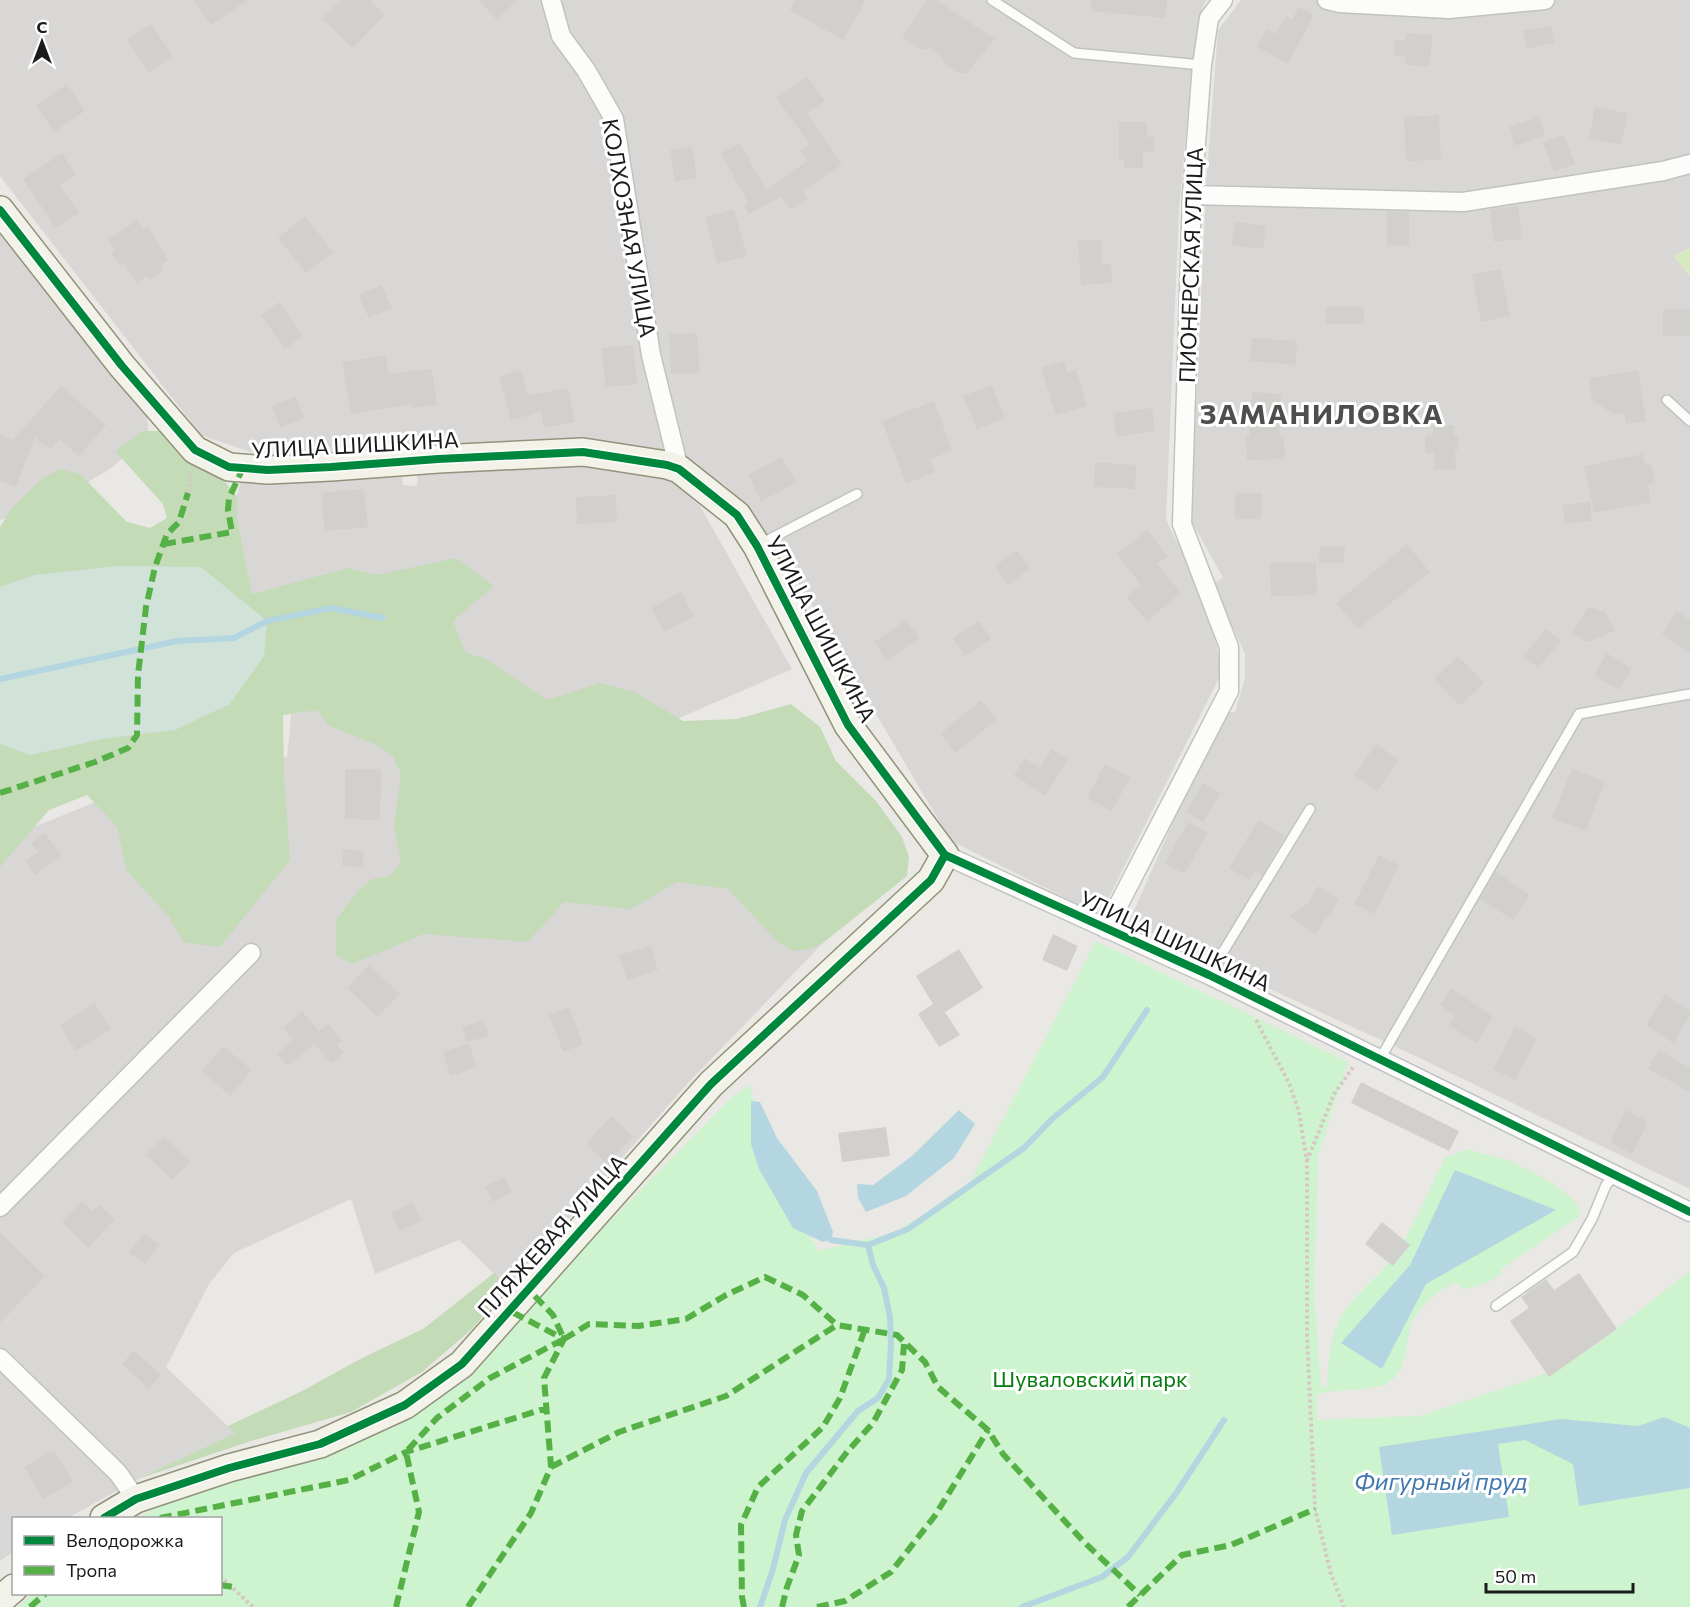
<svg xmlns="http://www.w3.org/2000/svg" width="1690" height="1607" font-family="Commissioner,sans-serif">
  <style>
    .residential { fill: #d9d7d5 }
    .grass { fill: #d6eac0 }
    .forest { fill: #c3dbb7 }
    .wetland { fill: #d1e2d8 }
    .park { fill: #cef3cf }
    .water { fill: #b4d6e0 }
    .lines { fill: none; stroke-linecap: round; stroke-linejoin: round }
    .stream { stroke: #b4d6e0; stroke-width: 6 }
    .building { fill: #d2d0cc }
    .lane-casing { stroke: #c2c2c0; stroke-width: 12 }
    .street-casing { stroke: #c2c2c0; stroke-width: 21 }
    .secondary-casing { stroke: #92937c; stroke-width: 30 }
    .path { stroke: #d6c7c3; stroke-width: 4; stroke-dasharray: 3 3; stroke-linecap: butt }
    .lane { stroke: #fcfcfb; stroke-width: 9 }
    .street { stroke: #fcfcfb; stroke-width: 18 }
    .secondary { stroke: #f2f2e8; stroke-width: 27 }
    .quiet { stroke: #55b145; stroke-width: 6; stroke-dasharray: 12 6; stroke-linecap: butt }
    .cycleway-casing { stroke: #fff; stroke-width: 11 }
    .cycleway { stroke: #00873e; stroke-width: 8 }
    .labels { text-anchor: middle; stroke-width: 6; stroke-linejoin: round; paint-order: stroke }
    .street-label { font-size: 22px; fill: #1b1b1b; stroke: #fff }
    .park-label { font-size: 22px; fill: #057d10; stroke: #fff }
    .water-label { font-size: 24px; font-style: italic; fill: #4378af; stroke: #fff }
    .district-label { font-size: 28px; font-weight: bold; letter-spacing: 1.5px; fill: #4e4e4e; stroke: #fff }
  </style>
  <rect width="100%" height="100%" fill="#eae8e4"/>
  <!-- residential -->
  <path class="residential" d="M0 0H1206L1200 14 1193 58 1179 209 1166 520 1208 603 1222 672 1100 915 951 841 780 552 725 485 658 450 555 444 273 460 201 435 0 176Z
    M1241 0H1690V248L1674 256 1690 276V1189L1407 1052 1222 967 1196 951 1128 924 1185 795 1225 712H1235L1245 678V654L1213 584 1223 578 1191 520 1206 186 1218 30Z
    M0 222 147 415 149 437 111 468 53 504 0 520Z
    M548 465 639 470 675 482 700 506 792 669 670 722 669 812 823 943 689 1082 508 1287 459 1240 375 1274 351 1199 234 1253 209 1284 166 1367 235 1433 138 1479 68 1518H14L13 1552 0 1561V841L149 780 287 757 296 666 309 580 252 595 237 517V496L241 480 401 470 403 485 417 486 418 469Z"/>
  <!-- grass -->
  <path class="grass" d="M1690 248V276L1674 256Z"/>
  <!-- forest -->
  <path class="forest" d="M142 431H164L219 475 237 496V517L252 594 348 568 377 575 456 558 494 586 453 621 466 653 484 658 547 700 600 683 635 692 683 721 737 719 791 704 820 727 836 761 876 801 902 837 909 857 907 876 823 943 810 949 792 951 777 941 728 889 677 882 631 909 564 902 528 942 424 934 352 964 336 955V920L358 891 372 879 390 876 401 862 394 828 401 774 393 757 379 746 328 725 317 710 283 715 284 775 290 860 220 947 183 942 169 917 127 871 117 827 87 795 49 810 0 867V527L11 509 43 478 60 469 80 474 127 522 150 528 167 518 163 504 115 451Z
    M494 1273 508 1287 472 1329 422 1372 351 1412 251 1441 138 1479 235 1433 228 1426 302 1391 364 1357 423 1329Z"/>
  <!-- wetland -->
  <path class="wetland" d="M117 566 201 567 267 621 264 656 230 704 175 730 103 739 30 755 0 744V587L35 575Z"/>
  <!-- park -->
  <path class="park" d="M1096 941 1348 1062 1318 1156 1314 1293 1321 1389 1327 1385C1329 1360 1330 1331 1345 1310 1360 1289 1382 1274 1397 1252 1416 1222 1429 1189 1445 1158L1467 1149 1513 1162 1554 1184 1577 1203 1580 1216 1501 1269 1502 1274C1489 1282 1479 1287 1464 1289L1455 1282C1439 1290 1415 1309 1410 1327 1405 1347 1408 1372 1386 1384 1371 1391 1335 1389 1317 1394V1420L1419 1416 1540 1376 1594 1346 1690 1271V1607H18L32 1594H220V1518H139L165 1502 447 1387 731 1098 749 1085 776 1170 818 1251 893 1233 967 1188Z"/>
  <!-- water -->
  <path class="water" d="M751 1101 760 1102 777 1138 817 1191 833 1232 831 1240 823 1242 793 1228 759 1169 751 1144Z
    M959 1110 975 1124 954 1158 906 1196 866 1212 858 1198 857 1184 873 1185 912 1156Z
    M1455 1170 1556 1210 1426 1284 1382 1369 1341 1343 1410 1265Z
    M1664 1417 1690 1428V1488L1579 1506 1573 1464 1525 1440 1498 1444 1509 1517 1392 1535 1379 1447 1561 1419 1638 1426Z"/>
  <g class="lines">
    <!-- stream -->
    <path class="stream" d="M0 679 177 641 234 638 267 621 331 608 383 618
      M831 1240 868 1245
      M760 1607 773 1569 785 1520 806 1473 858 1411 878 1398 889 1379 891 1343 890 1317 884 1288 873 1265 868 1245 908 1229 1024 1148 1052 1119 1103 1077 1147 1010
      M1022 1607 1102 1577 1128 1557 1177 1492 1224 1420"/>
  </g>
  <!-- building -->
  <path class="building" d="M193 0H248L211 25Z
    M341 0H370L385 15 353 48 322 19Z
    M479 0H518L496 19Z
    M795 0H866L843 40 790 10Z
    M927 0H936L995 39 967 73H959L944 64 942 57 930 48 922 50 902 37Z
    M1091 0H1167L1165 18 1091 11Z
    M1299 6 1314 15 1288 64 1257 47 1266 29 1276 34 1286 16 1292 20Z
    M151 24 173 56 149 73 127 40Z
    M1551 26 1554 43 1527 49 1523 31Z
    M1406 33 1433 35 1429 67 1405 65V57L1394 56 1395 40H1405Z
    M807 76 825 101 807 113 842 164 803 191 808 198 791 210 781 197 749 214 744 206 748 203 721 153 740 143 766 190 807 161 800 151 810 144 776 98Z
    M67 84 85 111 54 132 36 105Z
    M1595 107 1628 113 1621 145 1589 138Z
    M1439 115 1441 160 1406 161 1404 117Z
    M1539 117 1545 135 1515 146 1509 127Z
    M1119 122H1147V137H1154V152H1143V168H1124V160H1119Z
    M1564 135 1575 164 1554 171 1543 142Z
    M692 146 697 178 675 182 670 150Z
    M62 153 76 175 60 186 79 213 56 228 23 179Z
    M1518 206 1522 239 1494 242 1490 209Z
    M734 209 747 256 717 264 705 217Z
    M1387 211 1409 212V245H1387Z
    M305 216 333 252 306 273 278 238Z
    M137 220 143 229 148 226 168 260 161 265 164 270 149 280 147 276 136 283 124 264 120 266 111 253 115 251 108 240Z
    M1235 222 1266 226 1263 249 1231 245Z
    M1101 239 1102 264H1111L1112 283 1081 285 1078 241Z
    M1501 269 1510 316 1481 322 1472 274Z
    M381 285 392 308 369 318 358 295Z
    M279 302 303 336 285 349 261 315Z
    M1326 307H1364V324H1326Z
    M1663 309H1690V336H1663Z
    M697 333 700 373 671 374 669 334Z
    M1252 338 1297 341 1296 365 1250 361Z
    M633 345 637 384 606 387 601 348Z
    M386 355 389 374 432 369 437 405 412 408V404L351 414 342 362Z
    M1064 361 1067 372 1076 369 1087 406 1056 415 1041 368Z
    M521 370 528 395 568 388 575 422 544 428 541 412 511 420 499 376Z
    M1638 370 1646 421 1626 424 1624 413 1615 415 1592 400 1589 378Z
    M992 385 1005 418 977 429 963 396Z
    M61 386 106 425 79 456 59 439 50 450 35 437 16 486 0 481V435L13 440Z
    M1252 392 1281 394 1279 436H1284L1285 459 1247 460 1246 437H1249Z
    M296 396 304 418 280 428 272 406Z
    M934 401 952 451 930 459 935 472 906 484 882 421Z
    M1152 408 1155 431 1116 437 1113 413Z
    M1454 425V435H1458V450H1455L1456 469 1434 470V453H1425V436L1433 435V426Z
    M1643 454 1645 463 1652 465 1655 481 1648 485 1651 502 1594 513 1584 466Z
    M782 457 796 483 761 501 748 475Z
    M1095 462 1136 465 1135 489 1094 487Z
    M364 489 368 527 325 531 321 493Z
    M1235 493H1262L1261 519H1235Z
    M616 495 617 522 577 524 576 497Z
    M1590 502 1592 521 1565 524 1563 505Z
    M1147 530 1168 556 1157 564 1181 593 1147 621 1126 597 1141 585 1117 554Z
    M1407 544 1430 572 1358 629 1336 603Z
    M1320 546 1345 547 1344 563H1319Z
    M1017 550 1030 569 1008 585 995 566Z
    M1270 563H1316L1317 595 1271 596Z
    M681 592 694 616 664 632 651 608Z
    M1588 607 1605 612 1615 631 1587 642 1572 632Z
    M1677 611 1690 620V653L1662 634Z
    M906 620 919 638 887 660 874 642Z
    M979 621 991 639 965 656 953 638Z
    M1546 629 1561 641 1538 668 1523 656Z
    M1607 653 1632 669 1619 690 1594 675Z
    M1458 656 1484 683 1460 706 1434 679Z
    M981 700 997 719 956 753 940 734Z
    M1376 744 1399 760 1377 791 1354 775Z
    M1052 749 1068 760 1045 796 1014 775 1025 758 1040 768Z
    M1105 764 1130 777 1112 811 1087 798Z
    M345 769H381L380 820 345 819Z
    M1572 769 1605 782 1586 831 1552 818Z
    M1203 783 1221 793 1203 822 1186 812Z
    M1258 820 1285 836 1262 875 1255 871 1249 880 1229 868Z
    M1188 822 1208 833 1184 874 1165 863Z
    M45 833 61 855 35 875 25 861 38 852 31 843Z
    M343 849 364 851 363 868 342 866Z
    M1379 855 1399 865 1374 914 1354 904Z
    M1496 872 1530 895 1513 920 1480 899Z
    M1318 886 1339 900 1315 935 1290 916 1307 904Z
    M1053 934 1078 946 1067 971 1042 960Z
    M651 946 658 970 627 980 619 955Z
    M959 949 983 988 945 1012 960 1035 939 1047 918 1014 933 1004 916 976Z
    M369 965 400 994 377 1017 347 988Z
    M1451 988 1493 1017 1476 1043 1449 1025 1455 1016 1440 1005Z
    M1665 995 1690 1011V1015L1673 1043 1646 1025Z
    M94 1003 111 1029 76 1051 60 1025Z
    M569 1007 583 1044 563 1052 549 1014Z
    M302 1011 319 1031 328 1024 342 1040 337 1045 344 1052 331 1063 314 1044 288 1066 277 1054 293 1040 283 1028Z
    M484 1020 489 1036 466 1042 462 1027Z
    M1515 1027 1537 1038 1515 1080 1494 1069Z
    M469 1044 477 1067 450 1076 443 1052Z
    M223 1046 252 1070 230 1096 202 1071Z
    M1658 1050 1690 1068V1092L1648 1069Z
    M1361 1082 1459 1131 1449 1151 1351 1103Z
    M1626 1110 1648 1122 1632 1154 1610 1142Z
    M611 1116 633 1136 607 1164 586 1144Z
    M886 1127 890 1156 842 1162 838 1133Z
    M164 1137 190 1162 172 1180 146 1155Z
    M504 1177 512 1192 493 1202 485 1187Z
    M82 1201 93 1211 99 1205 115 1219 88 1248 62 1222Z
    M413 1203 422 1221 399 1231 391 1213Z
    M1382 1222 1410 1245 1393 1266 1365 1244Z
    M0 1232 45 1276 0 1323Z
    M144 1233 160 1245 145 1264 129 1252Z
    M1579 1273 1617 1329 1549 1377 1510 1321 1529 1308 1521 1297 1546 1279 1554 1290Z
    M134 1350 161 1375 149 1389 122 1364Z
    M54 1450 73 1482 43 1499 24 1467Z"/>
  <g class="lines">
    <defs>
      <path id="lane" d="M992 0 1074 53 1202 65
        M1667 400 1690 421
        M760 544 857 494
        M1209 975 1310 809
        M1380 1059 1579 714 1690 694
        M1496 1306 1573 1252 1592 1219 1606 1185 1614 1176"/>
      <path id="street" d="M551 0 561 36 586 70 614 119 651 355 679 469
        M1327 0 1340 3 1449 9 1545 0
        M1192 195 1463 202 1663 171 1690 164
        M945 855 1209 975 1690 1212
        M1106 929 1229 691V647L1182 524 1192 195 1202 65 1209 18 1223 0
        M0 1207 251 953
        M0 1358 118 1473 136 1499"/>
      <path id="secondary" d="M0 210 122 366 195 450 229 467 268 470 331 467 438 459 583 452 667 465 679 469 737 515 757 546 848 725 945 855 931 880 711 1084 462 1364 405 1405 320 1444 229 1468 136 1499 104 1518
        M0 1600 14 1588"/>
    </defs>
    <!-- lane casing -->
    <use href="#lane" class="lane-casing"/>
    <!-- street casing -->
    <use href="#street" class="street-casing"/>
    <!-- secondary casing -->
    <use href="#secondary" class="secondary-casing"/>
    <!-- path -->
    <path class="path" d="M188 493 191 473
      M1256 1020 1289 1083 1299 1112 1307 1162V1336L1315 1509 1331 1574 1344 1607
      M1307 1161 1334 1094 1354 1066
      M220 1576 253 1607"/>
    <!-- lane -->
    <use href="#lane" class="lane"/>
    <!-- street -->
    <use href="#street" class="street"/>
    <!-- secondary -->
    <use href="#secondary" class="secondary"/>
    <!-- quiet -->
    <path class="quiet" d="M164 544 232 532 228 510 229 498 243 468
      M0 793 95 762 128 748 137 735 138 675 146 607 155 567 167 534 179 522 188 493
      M564 1339 589 1324 638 1326 686 1319 726 1295 765 1277 803 1295 837 1325
      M551 1467 619 1432 726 1396 837 1325 897 1335 925 1362 938 1387 988 1430 1003 1454 1084 1542 1140 1595
      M160 1518 349 1480 406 1452 547 1408
      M220 1585 233 1587
      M30 1607 45 1594
      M396 1607 419 1512 406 1452 437 1418 490 1378 564 1339 553 1315 529 1290
      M468 1607 531 1513 551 1467 544 1378 564 1339 510 1311
      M744 1607 742 1597 741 1525 758 1487 823 1427 840 1398 865 1329
      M782 1607 787 1587 799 1555 796 1535 802 1511 847 1452 873 1423 902 1370 904 1344
      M817 1607 845 1601 891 1572 934 1517 988 1430
      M1128 1607 1182 1555 1231 1545 1315 1509"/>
    <defs>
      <path id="cycleway" d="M0 210 122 366 195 450 229 467 268 470 331 467 438 459 583 452 667 465 679 469 737 515 757 546 848 725 945 855 1209 975 1690 1212
        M104 1518 136 1499 229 1468 320 1444 405 1405 462 1364 711 1084 931 880 945 855"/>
    </defs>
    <!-- cycleway casing -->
    <use href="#cycleway" class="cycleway-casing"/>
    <!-- cycleway -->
    <use href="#cycleway" class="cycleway"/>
  </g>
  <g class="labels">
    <!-- street labels -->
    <g class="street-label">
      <text transform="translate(629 228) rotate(80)" y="8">КОЛХОЗНАЯ УЛИЦА</text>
      <text transform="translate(1191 265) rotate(-88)" y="8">ПИОНЕРСКАЯ УЛИЦА</text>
      <text transform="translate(355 445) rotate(-3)" y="8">УЛИЦА ШИШКИНА</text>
      <text transform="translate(821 629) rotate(62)" y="8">УЛИЦА ШИШКИНА</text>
      <text transform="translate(1175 941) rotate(25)" y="8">УЛИЦА ШИШКИНА</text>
      <text transform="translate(552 1236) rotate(-48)" y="8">ПЛЯЖЕВАЯ УЛИЦА</text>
    </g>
    <!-- park labels -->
    <g class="park-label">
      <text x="1090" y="1387">Шуваловский парк</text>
    </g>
    <!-- water labels -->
    <g class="water-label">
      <text x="1441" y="1490">Фигурный пруд</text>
    </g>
    <!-- district labels -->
    <g class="district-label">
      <text x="1322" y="424">ЗАМАНИЛОВКА</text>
    </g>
  </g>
  <!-- legend -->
  <rect x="12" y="1517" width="210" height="78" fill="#ffffff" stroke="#a4a4a4" stroke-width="1.5"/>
  <rect x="24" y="1536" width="30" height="9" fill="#00873e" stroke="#a4a4a4" stroke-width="1.5"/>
  <text x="66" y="1547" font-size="18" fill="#1b1b1b">Велодорожка</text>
  <rect x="24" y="1566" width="30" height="9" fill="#55b145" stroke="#a4a4a4" stroke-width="1.5"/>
  <text x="66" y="1577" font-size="18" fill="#1b1b1b">Тропа</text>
  <!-- north arrow -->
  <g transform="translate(42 42)" stroke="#ffffff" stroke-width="4.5" paint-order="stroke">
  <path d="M0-4.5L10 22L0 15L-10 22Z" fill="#1b1b1b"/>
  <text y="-9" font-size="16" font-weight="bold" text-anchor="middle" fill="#1b1b1b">С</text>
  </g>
  <!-- scale -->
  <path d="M1486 1583v9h147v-9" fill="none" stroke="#1b1b1b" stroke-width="3"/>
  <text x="1495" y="1583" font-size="18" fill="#1b1b1b" stroke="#ffffff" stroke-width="4.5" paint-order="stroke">50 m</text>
</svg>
